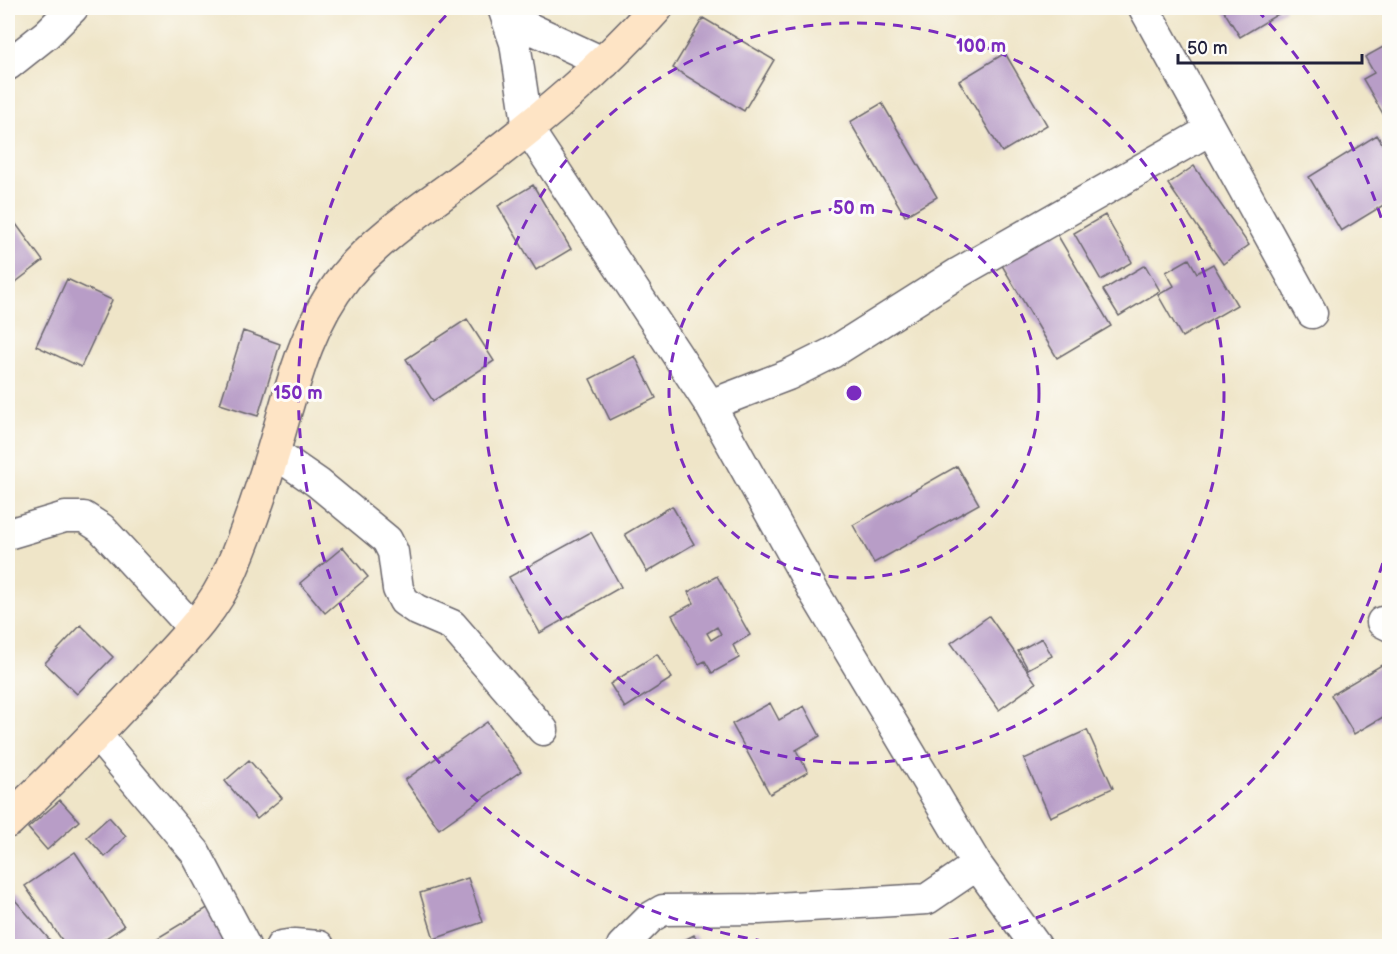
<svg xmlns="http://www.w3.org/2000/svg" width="1397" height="954" font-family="'Balsamiq Sans',sans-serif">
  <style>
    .building { fill: #b89dc7; fill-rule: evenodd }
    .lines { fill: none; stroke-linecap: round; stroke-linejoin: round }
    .street-casing { stroke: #6a666c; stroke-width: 33 }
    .secondary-casing { stroke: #6a666c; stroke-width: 36 }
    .street { stroke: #fff; stroke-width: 30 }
    .secondary { stroke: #fee4c5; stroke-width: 33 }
    .ring { fill: none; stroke: #7b2cbf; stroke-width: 3; stroke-dasharray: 10 8 }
    .centre { fill: #7b2cbf; stroke: #fdfcf7; stroke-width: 3 }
    .ring-label { font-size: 18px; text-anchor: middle; font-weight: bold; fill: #7b2cbf; stroke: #fdfcf7; stroke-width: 6; stroke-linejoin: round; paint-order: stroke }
  </style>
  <rect width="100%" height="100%" fill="#fdfcf7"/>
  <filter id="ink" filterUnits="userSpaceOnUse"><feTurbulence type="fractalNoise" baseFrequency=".0167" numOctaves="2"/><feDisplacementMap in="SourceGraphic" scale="12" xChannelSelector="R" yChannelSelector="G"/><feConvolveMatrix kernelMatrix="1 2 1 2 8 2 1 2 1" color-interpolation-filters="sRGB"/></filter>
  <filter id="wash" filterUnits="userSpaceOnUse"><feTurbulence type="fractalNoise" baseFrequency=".008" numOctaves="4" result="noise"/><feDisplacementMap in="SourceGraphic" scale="24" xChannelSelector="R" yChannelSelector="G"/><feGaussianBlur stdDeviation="1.35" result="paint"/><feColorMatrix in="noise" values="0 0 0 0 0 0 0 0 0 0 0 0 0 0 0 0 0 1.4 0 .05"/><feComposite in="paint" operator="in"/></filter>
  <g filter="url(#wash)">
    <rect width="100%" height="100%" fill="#efe5c8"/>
    <g id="blocks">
      <!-- building -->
      <path class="building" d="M1222 8H1284L1285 10 1240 37Z
        M703 18 774 60 744 111 673 68Z
        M1385 46 1390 54V126L1363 79 1374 73 1365 57Z
        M1005 53 1047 125 1002 152 959 81Z
        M882 103 937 197 905 216 850 122Z
        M1377 135 1390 156V201L1341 231 1309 177Z
        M1194 166 1249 245 1223 264 1168 184Z
        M533 185 571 249 536 270 498 206Z
        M8 213 43 261 8 288Z
        M1105 215 1132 262 1101 280 1074 233Z
        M1051 224 1111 326 1057 358 997 257Z
        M1189 259 1197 273 1213 264 1237 305 1182 337 1158 295 1174 286 1166 272Z
        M1145 265 1160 291 1119 316 1103 290Z
        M67 279 112 300 81 367 36 346Z
        M467 319 494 361 433 401 406 359Z
        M243 331 280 344 258 416 220 404Z
        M635 356 656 398 610 420 590 379Z
        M957 466 979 504 874 563 853 525Z
        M672 506 694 544 647 572 625 534Z
        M591 532 621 587 540 633 509 577Z
        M343 547 368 577 325 613 300 583Z
        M717 576 750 635 733 645 739 658 712 673 705 661 699 664 672 615 694 603 688 592ZM717 627 721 634 711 640 707 633Z
        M989 616 1036 683 999 710 951 643Z
        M81 625 113 657 77 694 45 663Z
        M1042 638 1052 656 1028 669 1018 651Z
        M657 654 672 678 625 708 610 684Z
        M1390 660V713L1354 734 1331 695Z
        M770 703 779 720 804 706 820 736 796 750 808 772 770 794 732 724Z
        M487 722 521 771 439 829 405 780Z
        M1087 730 1113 788 1050 817 1024 759Z
        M249 760 282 798 257 819 225 781Z
        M60 800 79 821 47 850 28 828Z
        M109 817 126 836 105 857 87 837Z
        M75 852 124 926 94 946H66L25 886Z
        M468 878 483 922 434 939 420 893Z
        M8 892 55 946H8Z
        M214 904 235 940 223 946H154L151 942Z
        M694 935 701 946H673Z"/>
    </g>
  </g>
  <g filter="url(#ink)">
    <use href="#blocks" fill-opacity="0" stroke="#6a666c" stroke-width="1.5"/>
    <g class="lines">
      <defs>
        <path id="street" d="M503 8 515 43 528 129 710 405 814 592 977 865 1036 946
          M1144 8 1312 313
          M508 18 605 63
          M8 65 47 34 73 8
          M710 405 788 375 832 353 960 272 1210 130
          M273 452 318 483 387 540 393 552 398 589 404 601 417 610 452 625 543 730
          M8 534 65 517H84L101 528 194 629
          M1382 622 1390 626
          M96 734 195 852 245 946
          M281 946 294 944 319 946
          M622 946 651 917 663 910 759 909 927 899 977 865"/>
        <path id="secondary" d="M8 821C55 777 99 731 143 684 176 648 212 615 231 570 248 531 262 489 274 449 292 389 305 327 345 277 379 235 430 204 473 171 539 121 601 70 656 8"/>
      </defs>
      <!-- street casing -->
      <use href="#street" class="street-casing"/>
      <!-- secondary casing -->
      <use href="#secondary" class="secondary-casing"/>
      <!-- street -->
      <use href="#street" class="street"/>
      <!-- secondary -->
      <use href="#secondary" class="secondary"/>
    </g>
  </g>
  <!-- distance rings -->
  <g class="ring">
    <circle cx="854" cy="393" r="185"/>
    <circle cx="854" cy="393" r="370"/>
    <path d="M1388 546A556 556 0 0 1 907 946M801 946A556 556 0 0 1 451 10M1257 10A556 556 0 0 1 1388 240"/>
  </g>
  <circle cx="854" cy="393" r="9" class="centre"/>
  <g class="ring-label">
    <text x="981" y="52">100 m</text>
    <text x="854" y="214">50 m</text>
    <text x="298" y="399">150 m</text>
  </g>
  <!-- margin -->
  <rect width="1397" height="954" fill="none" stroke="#fdfcf7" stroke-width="30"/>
  <!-- scale -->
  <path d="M1178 54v9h184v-9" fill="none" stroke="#22223b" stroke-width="3"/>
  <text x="1187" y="54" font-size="18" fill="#22223b" stroke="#fdfcf7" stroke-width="4.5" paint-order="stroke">50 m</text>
</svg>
